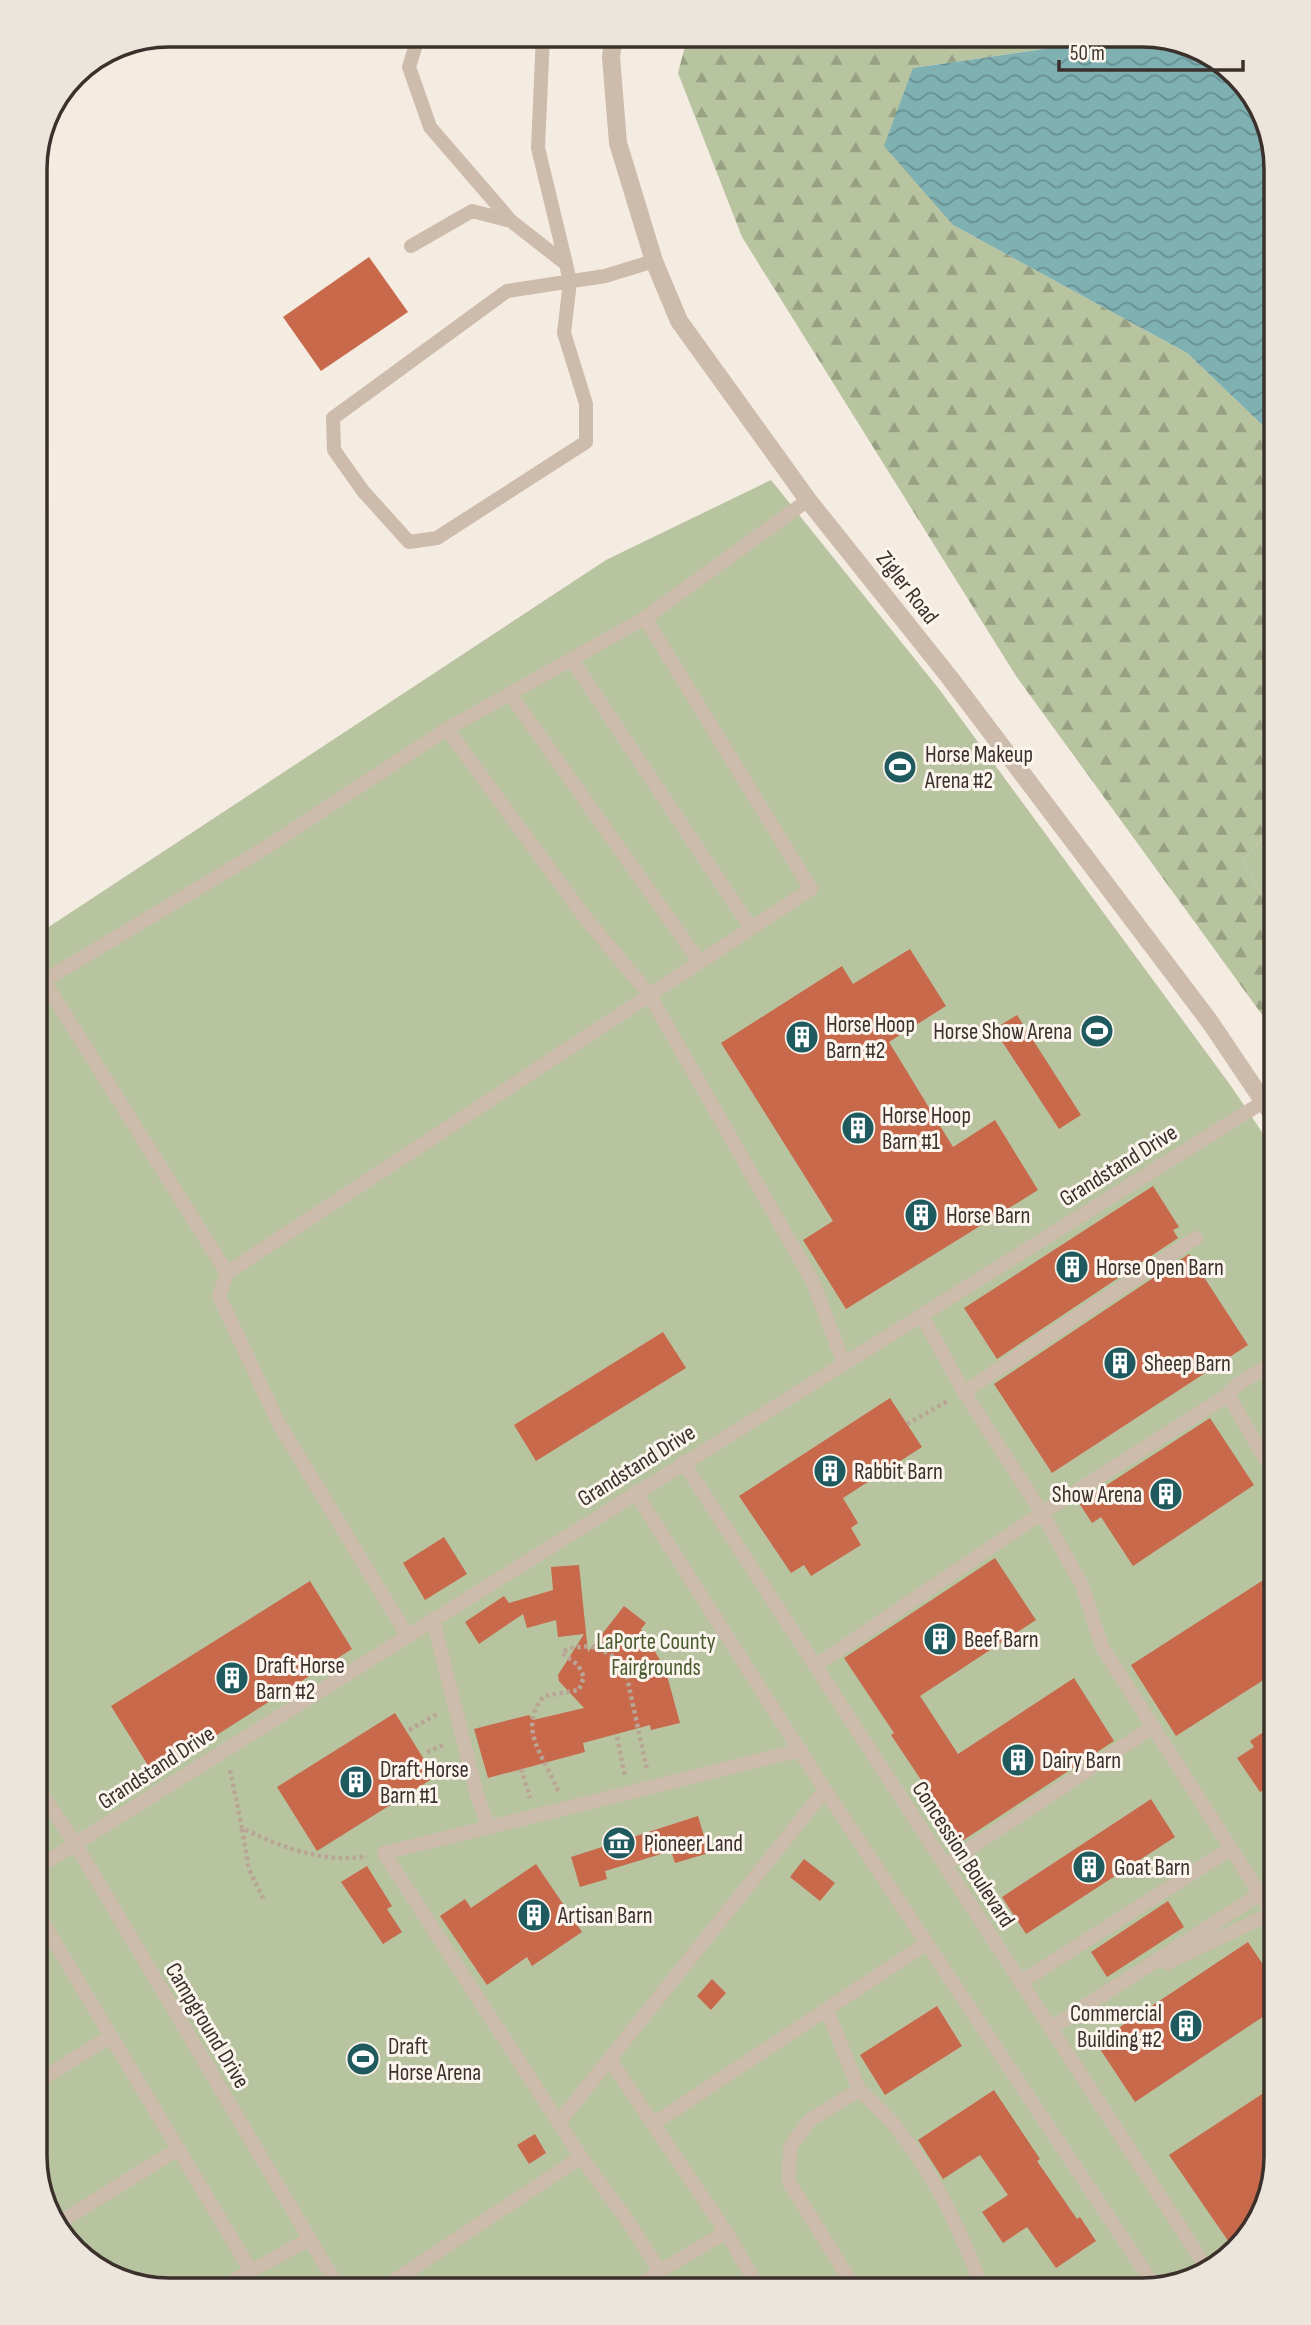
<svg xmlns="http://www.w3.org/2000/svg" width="1311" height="2325" font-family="'Sofia Sans Condensed',sans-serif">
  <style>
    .green { fill: #b8c4a0 }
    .forest { fill: url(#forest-firs) }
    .water { fill: url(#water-waves) }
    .building { fill: #c8694b }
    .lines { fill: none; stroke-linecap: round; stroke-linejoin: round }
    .path { stroke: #b9a596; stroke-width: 4.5; stroke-dasharray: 3.5 3.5; stroke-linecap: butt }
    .service { stroke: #cdbbac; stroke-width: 14 }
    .tertiary { stroke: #cdbbac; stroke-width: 18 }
    .labels { text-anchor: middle; stroke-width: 6; stroke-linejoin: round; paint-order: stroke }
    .street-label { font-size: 23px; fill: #3b302b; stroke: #fbf5ee }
    .poi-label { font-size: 23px; fill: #3b302b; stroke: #fbf5ee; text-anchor: start }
    .park-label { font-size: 23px; fill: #4a5a2e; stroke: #fbf5ee }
    .rim { fill: none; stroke: #3b302b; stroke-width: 3.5 }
  </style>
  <defs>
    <pattern id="forest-firs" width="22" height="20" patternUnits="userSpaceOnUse" patternTransform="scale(1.75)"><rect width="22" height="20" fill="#b8c4a0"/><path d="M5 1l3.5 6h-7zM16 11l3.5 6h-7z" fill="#97a083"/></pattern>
    <pattern id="water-waves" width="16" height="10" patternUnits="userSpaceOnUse" patternTransform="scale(1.75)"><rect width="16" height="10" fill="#7fb0b2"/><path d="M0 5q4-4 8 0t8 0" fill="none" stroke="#699091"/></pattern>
  </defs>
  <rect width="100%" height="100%" fill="#f4ebe1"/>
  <!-- green -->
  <path class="green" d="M771 480 939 689 1231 1086 1276 1153V2156L1254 2230 1201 2276 1142 2290H161L95 2268 49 2215 35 2156V936L606 560Z
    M1276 825V924L1243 860Z"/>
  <!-- forest -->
  <path class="forest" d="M688 35H857L859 39 866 35H1139L913 68 953 225 1187 353 1276 438V825L1243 860 1276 924V1034L1016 676 742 237 678 73Z"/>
  <!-- water -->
  <path class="water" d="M1139 35H1151L1217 58 1262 110 1276 169V438L1187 353 953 225 884 146 913 68Z"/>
  <!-- building -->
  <path class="building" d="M369 257 408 312 321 371 283 317Z
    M910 949 946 1006 889 1042 953 1147 995 1120 1038 1190 846 1309 803 1240 833 1221 721 1043 842 966 853 984Z
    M1017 1015 1081 1115 1059 1129 994 1029Z
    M1153 1186 1179 1227 1173 1230 1178 1238 997 1359 964 1308Z
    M1189 1254 1248 1345 1052 1473 994 1384Z
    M663 1332 686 1368 536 1461 514 1425Z
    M890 1398 922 1447 843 1498 858 1523 851 1528 861 1545 811 1576 804 1565 791 1573 739 1496Z
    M1210 1418 1254 1485 1133 1566 1101 1517 1092 1523 1079 1503Z
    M444 1537 467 1574 425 1600 403 1563Z
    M995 1558 1036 1620 920 1696 958 1754 1074 1678 1114 1741 962 1841 891 1735 894 1733 844 1658Z
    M579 1565 588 1652 624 1606 646 1623 641 1629 665 1668 680 1723 651 1730 650 1725 583 1743 585 1752 488 1778 474 1729 529 1715 533 1720 584 1708 559 1681 558 1675 584 1634 558 1637 556 1620 527 1628 523 1614 479 1644 465 1622 504 1596 509 1603 553 1590 551 1567Z
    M1276 1572V1672L1176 1736 1131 1665Z
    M310 1581 352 1649 154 1775 111 1706Z
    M395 1713 435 1777 317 1851 277 1787Z
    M1276 1724V1781L1260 1792 1237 1758 1254 1747 1250 1741Z
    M1151 1799 1175 1837 1026 1934 1002 1897Z
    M698 1816 709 1853 675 1863 671 1851 605 1871 607 1879 580 1887 571 1857Z
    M804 1859 835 1883 820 1901 790 1877Z
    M536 1864 582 1932 532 1966 527 1957 487 1985 440 1916 465 1899 471 1908Z
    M367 1866 392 1906 387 1909 402 1932 383 1944 341 1882Z
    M1168 1901 1184 1927 1107 1977 1091 1952Z
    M1248 1942 1276 1984V2008L1135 2102 1096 2043Z
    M712 1979 726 1993 711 2010 697 1996Z
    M937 2006 962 2046 885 2095 860 2055Z
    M1276 2085V2157L1254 2230 1233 2248 1169 2155Z
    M994 2090 1040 2159 1037 2161 1077 2219 1080 2217 1096 2241 1056 2268 1027 2227 1003 2243 982 2212 1008 2195 980 2155 943 2179 918 2140Z
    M535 2134 546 2153 529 2164 517 2145Z"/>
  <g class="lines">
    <!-- path -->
    <path class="path" d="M907 1424 948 1401
      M409 1730 439 1713
      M617 1737 625 1776
      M427 1752 446 1744
      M521 1769 530 1798
      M230 1770 242 1828C280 1847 325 1864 367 1856
      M558 1791C545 1757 516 1729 544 1696L579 1690 584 1677 578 1665 562 1653 569 1648 589 1646 610 1654 625 1668 647 1770
      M242 1829 249 1869 264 1900"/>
    <!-- service -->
    <path class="service" d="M419 35 409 67 430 127 511 221
      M543 35 538 148 566 264
      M411 246 472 211 511 221 566 264 570 282 564 333 586 404V442L437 538 409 542 363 491 334 450 333 418 507 291 605 276 654 261
      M572 660 751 928
      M510 694 699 961
      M447 729 587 920 649 994 813 1282 844 1364
      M44 981 227 1273 219 1296 279 1424 407 1635
      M35 986 262 850 447 729 645 618 808 500
      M227 1273 811 889 645 618
      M922 1316 964 1392 1042 1513 1082 1585 1102 1647 1276 1919
      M964 1392 1196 1238
      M683 1462 1208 2270
      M1276 1466 1264 1457 1228 1395 1238 1384 1276 1361
      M635 1492 825 1790 1155 2287
      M433 1619 478 1798 489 1827
      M815 1666 1042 1513 1228 1395
      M35 1784 76 1845 340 2290
      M945 1865 1151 1728
      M35 1869 1263 1102
      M35 1909 251 2271
      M1167 1963 1272 1913
      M1021 1982 1230 1849
      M827 2010 859 2090 810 2120 790 2147 789 2182 856 2290
      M1051 2028 1260 1894
      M610 2060 726 2232 660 2271 625 2217 581 2157 384 1853 801 1750
      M35 2083 111 2036
      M859 2090C919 2140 956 2218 983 2290
      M559 2122 825 1790
      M653 2124 927 1943
      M57 2224 178 2149
      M726 2232 760 2290
      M217 2290 309 2239
      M380 2290 581 2157
      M633 2290 660 2271
      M966 2290 979 2281"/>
    <!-- tertiary -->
    <path class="tertiary" d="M614 35 611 57 618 143 654 261 679 321 808 500 950 678 1210 1022 1276 1120"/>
  </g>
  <!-- icons -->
  <defs>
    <symbol id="stadium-disc" viewBox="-11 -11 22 22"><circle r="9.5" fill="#1f5a5e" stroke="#fbf5ee"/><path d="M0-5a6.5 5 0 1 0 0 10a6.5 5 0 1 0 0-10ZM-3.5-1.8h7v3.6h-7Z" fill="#fff"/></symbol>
    <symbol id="building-disc" viewBox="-11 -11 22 22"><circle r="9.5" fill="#1f5a5e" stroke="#fbf5ee"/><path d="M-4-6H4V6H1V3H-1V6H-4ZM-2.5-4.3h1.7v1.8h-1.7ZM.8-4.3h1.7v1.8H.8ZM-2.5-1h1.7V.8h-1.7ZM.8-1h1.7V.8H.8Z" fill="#fff"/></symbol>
    <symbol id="museum-disc" viewBox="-11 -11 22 22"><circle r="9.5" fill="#1f5a5e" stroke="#fbf5ee"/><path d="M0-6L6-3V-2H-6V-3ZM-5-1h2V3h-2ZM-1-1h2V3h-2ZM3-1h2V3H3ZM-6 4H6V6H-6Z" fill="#fff"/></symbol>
  </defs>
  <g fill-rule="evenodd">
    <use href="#stadium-disc" x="881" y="748" width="38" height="38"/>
    <use href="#stadium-disc" x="1078" y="1012" width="38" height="38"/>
    <use href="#building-disc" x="783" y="1018" width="38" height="38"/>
    <use href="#building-disc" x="839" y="1109" width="38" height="38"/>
    <use href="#building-disc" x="902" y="1196" width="38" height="38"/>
    <use href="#building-disc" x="1053" y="1248" width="38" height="38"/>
    <use href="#building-disc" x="1101" y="1344" width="38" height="38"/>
    <use href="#building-disc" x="811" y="1452" width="38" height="38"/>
    <use href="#building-disc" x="1147" y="1475" width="38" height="38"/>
    <use href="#building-disc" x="921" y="1620" width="38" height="38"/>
    <use href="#building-disc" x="213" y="1659" width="38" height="38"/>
    <use href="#building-disc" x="999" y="1741" width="38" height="38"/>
    <use href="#building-disc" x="337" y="1763" width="38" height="38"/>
    <use href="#museum-disc" x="600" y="1824" width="38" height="38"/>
    <use href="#building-disc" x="1070" y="1848" width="38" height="38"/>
    <use href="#building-disc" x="515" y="1896" width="38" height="38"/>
    <use href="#building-disc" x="1167" y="2007" width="38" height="38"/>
    <use href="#stadium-disc" x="344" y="2040" width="38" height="38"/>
  </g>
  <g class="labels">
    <!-- street labels -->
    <g class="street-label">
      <text transform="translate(908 587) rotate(52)" y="8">Zigler Road</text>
      <text transform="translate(1118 1165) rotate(-32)" y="8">Grandstand Drive</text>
      <text transform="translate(636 1465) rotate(-32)" y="8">Grandstand Drive</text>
      <text transform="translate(156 1767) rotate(-33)" y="8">Grandstand Drive</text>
      <text transform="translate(964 1854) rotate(57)" y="8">Concession Boulevard</text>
      <text transform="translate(208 2025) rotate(59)" y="8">Campground Drive</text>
    </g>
    <!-- poi labels -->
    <g class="poi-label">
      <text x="925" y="762">Horse Makeup<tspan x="925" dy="26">Arena #2</tspan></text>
      <text x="826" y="1032">Horse Hoop<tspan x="826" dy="26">Barn #2</tspan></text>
      <text x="1072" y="1039" text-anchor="end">Horse Show Arena</text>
      <text x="882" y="1123">Horse Hoop<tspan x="882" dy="26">Barn #1</tspan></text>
      <text x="946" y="1223">Horse Barn</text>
      <text x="1096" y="1275">Horse Open Barn</text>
      <text x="1144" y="1371">Sheep Barn</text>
      <text x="854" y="1479">Rabbit Barn</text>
      <text x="1142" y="1502" text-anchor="end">Show Arena</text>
      <text x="964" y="1647">Beef Barn</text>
      <text x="256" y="1673">Draft Horse<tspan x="256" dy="26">Barn #2</tspan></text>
      <text x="1042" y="1768">Dairy Barn</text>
      <text x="380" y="1777">Draft Horse<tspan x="380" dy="26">Barn #1</tspan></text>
      <text x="644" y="1851">Pioneer Land</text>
      <text x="1114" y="1875">Goat Barn</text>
      <text x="558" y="1923">Artisan Barn</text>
      <text x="1162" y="2021" text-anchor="end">Commercial<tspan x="1162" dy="26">Building #2</tspan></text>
      <text x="388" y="2054">Draft<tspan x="388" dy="26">Horse Arena</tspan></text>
    </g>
    <!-- park labels -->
    <g class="park-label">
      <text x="656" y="1649">LaPorte County<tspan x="656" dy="26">Fairgrounds</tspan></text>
    </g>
  </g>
  <!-- crop -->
  <path d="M0 0H1311V2325H0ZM169 47H1142A122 122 0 0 1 1264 169V2156A122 122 0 0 1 1142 2278H169A122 122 0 0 1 47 2156V169A122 122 0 0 1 169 47Z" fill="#ece5de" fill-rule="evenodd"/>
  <path class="rim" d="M169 47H1142A122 122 0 0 1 1264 169V2156A122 122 0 0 1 1142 2278H169A122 122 0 0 1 47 2156V169A122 122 0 0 1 169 47Z"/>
  <!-- scale -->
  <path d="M1059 60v10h184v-10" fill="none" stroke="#3b302b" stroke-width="3.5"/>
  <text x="1070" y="60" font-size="21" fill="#3b302b" stroke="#fbf5ee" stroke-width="5" paint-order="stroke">50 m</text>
</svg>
